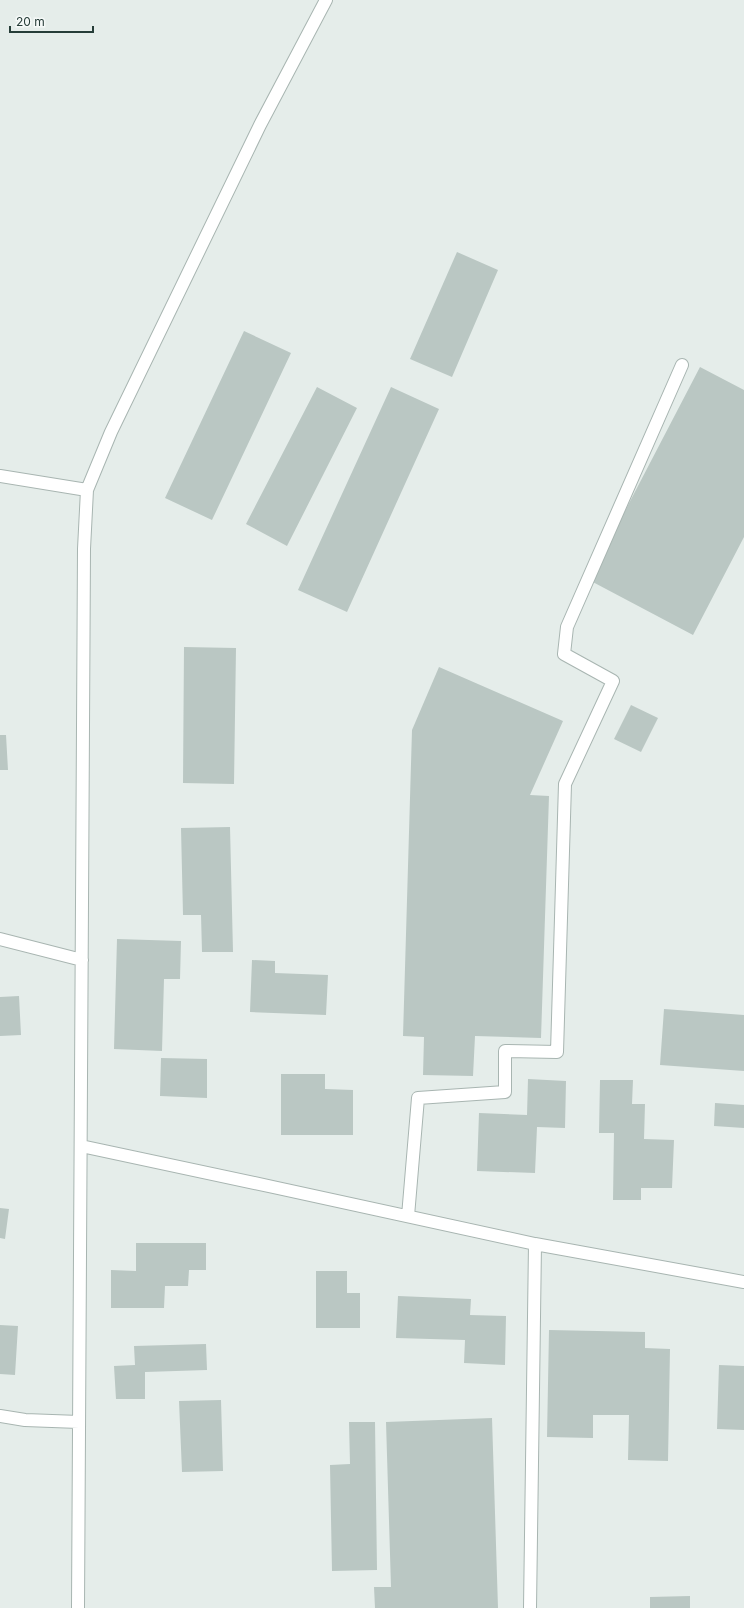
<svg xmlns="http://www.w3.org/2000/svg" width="744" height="1608" font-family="Inter,sans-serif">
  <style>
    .building { fill: #bac7c3 }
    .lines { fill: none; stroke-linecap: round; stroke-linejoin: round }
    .minor-casing { stroke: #a8b5b1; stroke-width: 14 }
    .minor { stroke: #fff; stroke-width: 12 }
  </style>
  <rect width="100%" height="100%" fill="#e5edea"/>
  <!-- building -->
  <path class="building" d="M457 252 498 270 452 377 410 359Z
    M244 331 291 353 212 520 165 498Z
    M700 367 744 390V537L693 635 589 580Z
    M317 387 357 408 287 546 246 524Z
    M391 387 439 409 347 612 298 590Z
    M184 647 236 648 234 784 183 783Z
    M439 667 563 721 530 795 549 796 541 1038 475 1036 473 1076 423 1075 424 1037 403 1036 412 730Z
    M631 705 658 718 641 752 614 739Z
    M0 735H6L8 770H0Z
    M230 827 233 952H202L201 915H183L181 828Z
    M117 939 181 941 180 979H164L162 1051 114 1049Z
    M252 960 275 961V973L328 975 326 1015 250 1012Z
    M19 996 21 1035 0 1036V997Z
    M664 1009 744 1015V1071L660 1065Z
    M161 1058 207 1059V1098L160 1096Z
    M281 1074H325V1089L353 1090V1135H281Z
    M528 1079 566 1081 565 1128 537 1127 535 1173 477 1171 479 1113 527 1115Z
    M600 1080H633L632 1104H645L644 1139 674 1140 672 1188H641V1200H613L614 1133H599Z
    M715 1103 744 1105V1128L714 1126Z
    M0 1208 9 1209 5 1239 0 1238Z
    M136 1243H206V1270H189L188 1286H165L164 1308H111V1270L136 1271Z
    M316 1271H347V1293H360V1328H316Z
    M398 1296 471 1299 470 1315 506 1316 505 1365 464 1363 465 1340 396 1338Z
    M0 1325 18 1326 15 1375 0 1374Z
    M549 1330 645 1332V1348L670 1349 668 1461 628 1460 629 1415H593V1438L547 1437Z
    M206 1344 207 1370 145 1372V1399H116L114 1366 135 1365 134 1346Z
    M719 1365 744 1366V1430L717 1429Z
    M221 1400 223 1471 182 1472 179 1401Z
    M492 1418 498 1608H375L374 1587H391L386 1422Z
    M349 1422H375L377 1570 332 1571 330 1465 350 1464Z
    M690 1596V1608H650V1597Z"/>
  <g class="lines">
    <defs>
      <path id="minor" d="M0 476 87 490
        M0 939 82 960
        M81 1146 273 1187 535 1244 744 1282
        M408 1216 418 1098 505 1092V1051L557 1052 565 784 613 681 564 654 567 627 682 365
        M0 1416 25 1420 79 1422
        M78 1608 84 549 87 490 111 432 260 125 326 0
        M530 1608 535 1244"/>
    </defs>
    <!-- minor casing -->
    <use href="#minor" class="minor-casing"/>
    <!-- minor -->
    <use href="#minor" class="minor"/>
  </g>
  <!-- scale -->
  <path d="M10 26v6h83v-6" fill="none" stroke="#263d38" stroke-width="2"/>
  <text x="16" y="26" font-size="12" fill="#263d38" stroke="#f5f9f8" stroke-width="3" paint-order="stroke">20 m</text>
</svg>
